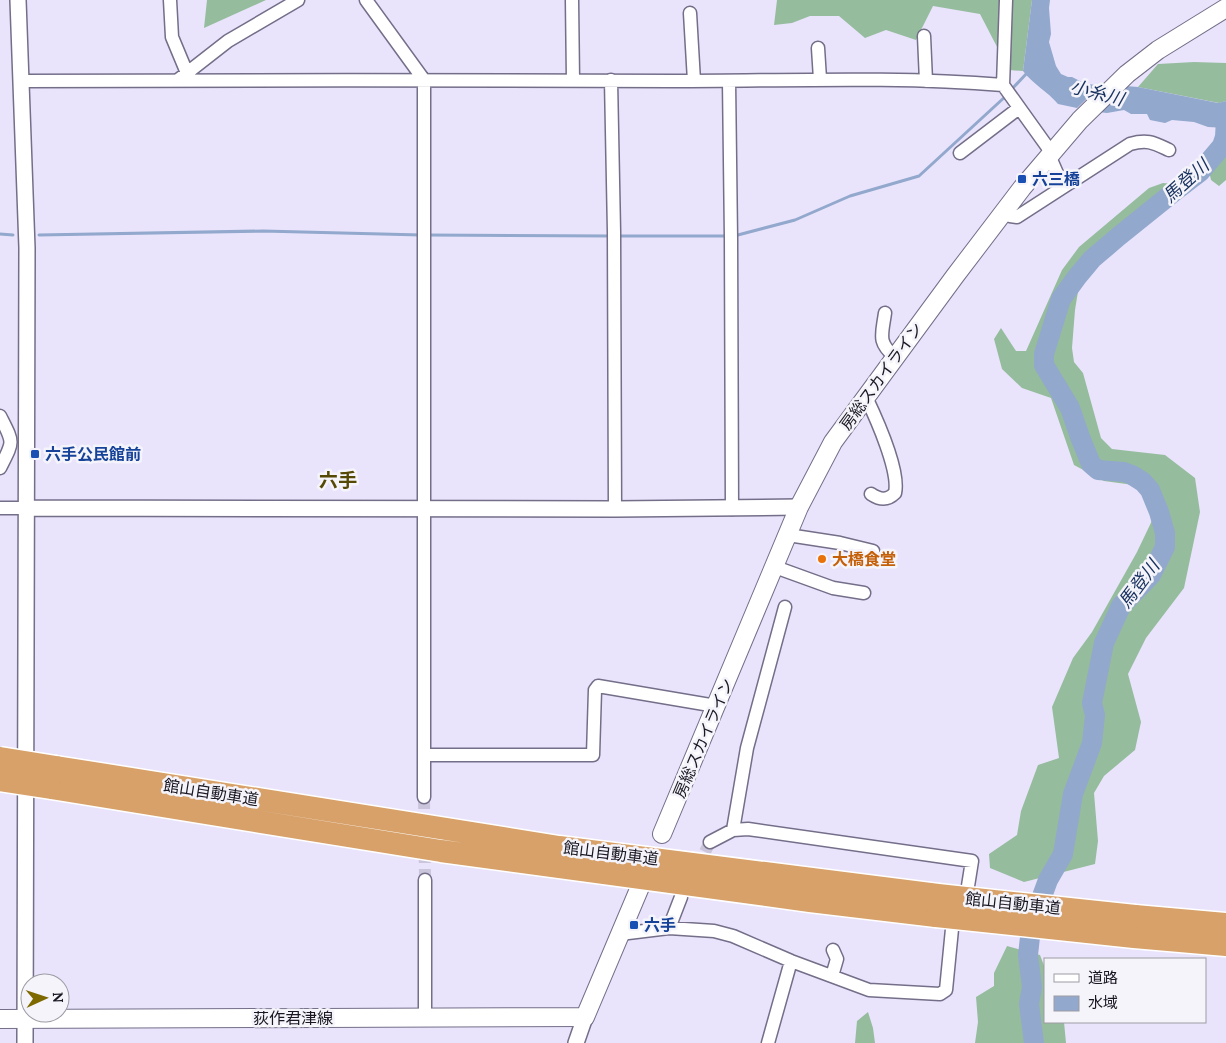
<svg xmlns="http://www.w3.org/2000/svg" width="1226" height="1043" font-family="Lora,'Noto Sans JP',serif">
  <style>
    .forest { fill: #96bc9e }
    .water { fill: #92a8cc }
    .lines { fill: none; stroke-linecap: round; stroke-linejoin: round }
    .stream { stroke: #92a8cc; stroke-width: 3 }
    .river { stroke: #92a8cc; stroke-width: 20 }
    .minor-tunnel { stroke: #cac5db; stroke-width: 12; stroke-dasharray: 12 6; stroke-linecap: butt }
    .minor-casing { stroke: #746e89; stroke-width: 15 }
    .tertiary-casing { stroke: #746e89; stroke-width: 18 }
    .secondary-casing { stroke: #746e89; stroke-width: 20 }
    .motorway-casing { stroke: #fff; stroke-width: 25 }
    .minor { stroke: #fff; stroke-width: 12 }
    .tertiary { stroke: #fff; stroke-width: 15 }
    .secondary { stroke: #fff; stroke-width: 18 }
    .motorway { stroke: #d7a169; stroke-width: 22 }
    .motorway-bridge-casing { stroke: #fff; stroke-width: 25; stroke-linecap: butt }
    .motorway-bridge { stroke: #d7a169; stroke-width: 22 }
    .transit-dot { fill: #1a4fb4; stroke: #f5f4fa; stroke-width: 2 }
    .food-dot { fill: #e8710a; stroke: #f5f4fa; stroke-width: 2 }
    .labels { text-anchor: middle; stroke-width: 5; stroke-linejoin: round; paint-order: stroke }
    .transit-label { font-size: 16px; font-weight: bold; fill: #164399; stroke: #f5f4fa; text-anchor: start }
    .street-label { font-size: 16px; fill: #1a1722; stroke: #f5f4fa }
    .food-label { font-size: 16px; font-weight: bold; fill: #c56008; stroke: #f5f4fa; text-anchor: start }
    .water-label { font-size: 18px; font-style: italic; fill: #17315f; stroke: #f5f4fa }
    .quarter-label { font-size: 19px; font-weight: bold; fill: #564805; stroke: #f5f4fa }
  </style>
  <rect width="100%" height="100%" fill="#e9e4fc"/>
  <!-- forest -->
  <path class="forest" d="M207 0H266L204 28Z
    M777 0H1032L1023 71 1009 70 980 14 933 6 916 40 886 30 865 38 839 16H810L792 23 774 25Z
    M1194 62 1226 63V101L1219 103 1138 87 1158 64Z
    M1226 133V180L1219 186 1211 180 1209 171 1224 157Z
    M1163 183 1175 184 1118 227 1082 267 1075 310 1072 348 1074 362 1083 373 1101 438 1112 449 1165 455 1195 478 1200 512 1184 588 1146 638 1128 674 1141 722 1135 750 1104 776 1094 793 1098 841 1095 864 1024 882 990 868 989 854 1017 835 1021 811 1038 765 1059 758 1052 707 1073 658 1092 632 1137 552 1158 508 1141 486 1104 481 1074 465 1051 398 1022 388 1002 369 994 339 1001 328 1016 351H1026L1062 270 1079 247 1149 188Z
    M1007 946 1040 955 1045 968V1022H1064L1066 1043H975L978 1022 976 997 994 986V973Z
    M868 1012 873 1028 875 1043H855L857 1021Z"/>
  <!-- water -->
  <path class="water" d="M1032 0H1050L1049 8 1051 34 1049 42 1056 66 1061 74 1068 77H1072L1084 83 1100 86 1077 108 1058 104C1048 92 1033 84 1023 71Z
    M1126 86 1138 87 1218 103 1226 101V128L1208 127 1194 122 1172 120 1165 123 1150 120 1147 114H1131L1124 110 1107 113 1098 112Z"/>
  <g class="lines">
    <!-- stream -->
    <path class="stream" d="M1011 90 1027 73
      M0 234 13 235
      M39 235 263 231 421 235
      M427 235 611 236
      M617 236H728
      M734 236 795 220 850 196 919 176 1007 95"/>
    <!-- river -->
    <path class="river" d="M1034 1043 1029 1004 1032 987 1028 955 1030 937 1033 921 1048 880 1063 854 1073 794 1092 743 1095 715 1092 703 1104 643 1121 606 1151 575 1165 547V533L1159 512 1150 490 1143 482 1132 475 1124 472 1098 470 1091 464 1080 437 1070 408 1044 365V354L1061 299 1077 277 1092 259 1119 236 1175 191 1200 172 1222 146 1225 137 1226 119"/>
    <!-- minor-tunnel -->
    <path class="minor-tunnel" d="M424 797 425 880
      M697 868 710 842"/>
    <defs>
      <path id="minor" d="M170 0 172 37 187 73
        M366 0 424 80V797
        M572 0 573 80
        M690 13 694 81
        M924 36 926 81
        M818 48 820 79
        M178 80 228 41 298 0
        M611 80 614 232 615 509
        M22 81C239 80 456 80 673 81 783 81 893 76 1003 85L1051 152
        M729 81 731 239 732 509
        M1003 85 1006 0
        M960 153 1019 108
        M1049 155 1063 187
        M1004 211 1010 216 1017 217 1130 144C1148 139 1154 143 1169 150
        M885 313C882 335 877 342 895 357
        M866 397C876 418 900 471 895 493 887 501 880 500 871 494
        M0 416C14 444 14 440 0 468
        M0 508H27
        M788 535 840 543 873 551
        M775 567 833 588 864 593
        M424 755H593L595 690 598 686 716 706
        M733 830 747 748 785 607
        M710 842 733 830 748 829 972 861 968 886
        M425 880V1017
        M669 928 681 897
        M620 934 669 928 714 931 733 936 791 961 869 990 940 994 946 990 952 929
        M832 976 837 959 833 950
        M768 1043 791 961"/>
      <path id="tertiary" d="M18 0 27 248 25 1043
        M27 508 615 509 799 507
        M576 1043 585 1017"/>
      <path id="secondary" d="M662 834 799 507 833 442 955 276 1022 188 1080 120 1127 74 1158 50 1226 8
        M0 1019 585 1017 640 887"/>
      <path id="motorway" d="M56 767 559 847 938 895
        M51 788 441 851 810 901 936 916
        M1135 916 1226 924
        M1134 937 1226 945"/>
    </defs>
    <!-- minor casing -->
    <use href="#minor" class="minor-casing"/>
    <!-- tertiary casing -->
    <use href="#tertiary" class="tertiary-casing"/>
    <!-- secondary casing -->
    <use href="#secondary" class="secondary-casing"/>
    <!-- motorway casing -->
    <use href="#motorway" class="motorway-casing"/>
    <!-- minor -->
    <use href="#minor" class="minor"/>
    <!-- tertiary -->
    <use href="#tertiary" class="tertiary"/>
    <!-- secondary -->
    <use href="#secondary" class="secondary"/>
    <!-- motorway -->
    <use href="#motorway" class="motorway"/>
    <defs>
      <path id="motorway-bridge" d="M0 758 56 767
        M0 780 51 788
        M938 895 1135 916
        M936 916 1134 937"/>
    </defs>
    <!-- motorway-bridge casing -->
    <use href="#motorway-bridge" class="motorway-bridge-casing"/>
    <!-- motorway-bridge -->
    <use href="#motorway-bridge" class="motorway-bridge"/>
  </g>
  <!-- markers -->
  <g class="transit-dot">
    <rect x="1017" y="174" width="10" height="10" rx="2.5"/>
    <rect x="30" y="449" width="10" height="10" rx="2.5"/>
    <rect x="629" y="920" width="10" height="10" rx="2.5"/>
  </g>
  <circle class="food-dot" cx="822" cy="559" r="5"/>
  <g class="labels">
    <!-- transit labels -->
    <g class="transit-label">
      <text x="1032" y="185">六三橋</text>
      <text x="45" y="460">六手公民館前</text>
      <text x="644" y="931">六手</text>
    </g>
    <!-- street labels -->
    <g class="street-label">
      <text transform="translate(881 376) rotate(-54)" y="6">房総スカイライン</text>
      <text transform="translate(703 738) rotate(-67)" y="6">房総スカイライン</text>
      <text transform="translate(211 792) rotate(9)" y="6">館山自動車道</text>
      <text transform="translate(611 853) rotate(7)" y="6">館山自動車道</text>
      <text transform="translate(1013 903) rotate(6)" y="6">館山自動車道</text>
      <text x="293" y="1024">荻作君津線</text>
    </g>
    <!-- food labels -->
    <g class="food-label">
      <text x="832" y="565">大橋食堂</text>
    </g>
    <!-- water labels -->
    <g class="water-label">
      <text transform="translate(1097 93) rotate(15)" y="6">小糸川</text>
      <text transform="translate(1186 181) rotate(-42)" y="6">馬登川</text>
      <text transform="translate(1139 584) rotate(-53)" y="6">馬登川</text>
    </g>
    <!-- quarter labels -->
    <g class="quarter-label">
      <text x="338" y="487">六手</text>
    </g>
  </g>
  <!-- legend -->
  <rect x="1044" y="958" width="162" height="65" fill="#f5f4fa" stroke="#9d9ca4"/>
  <rect x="1054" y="974" width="25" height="8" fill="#ffffff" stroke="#9d9ca4"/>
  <text x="1088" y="983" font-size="15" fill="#1a1722">道路</text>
  <rect x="1054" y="996" width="25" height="15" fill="#92a8cc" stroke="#9d9ca4"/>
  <text x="1088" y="1008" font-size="15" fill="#1a1722">水域</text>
  <!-- north arrow -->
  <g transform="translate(45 998) rotate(87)"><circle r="24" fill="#f5f4fa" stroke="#9d9ca4"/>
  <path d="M0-4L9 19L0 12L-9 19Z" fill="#7e6900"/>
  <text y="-8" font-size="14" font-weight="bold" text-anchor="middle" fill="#1a1722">N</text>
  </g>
</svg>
